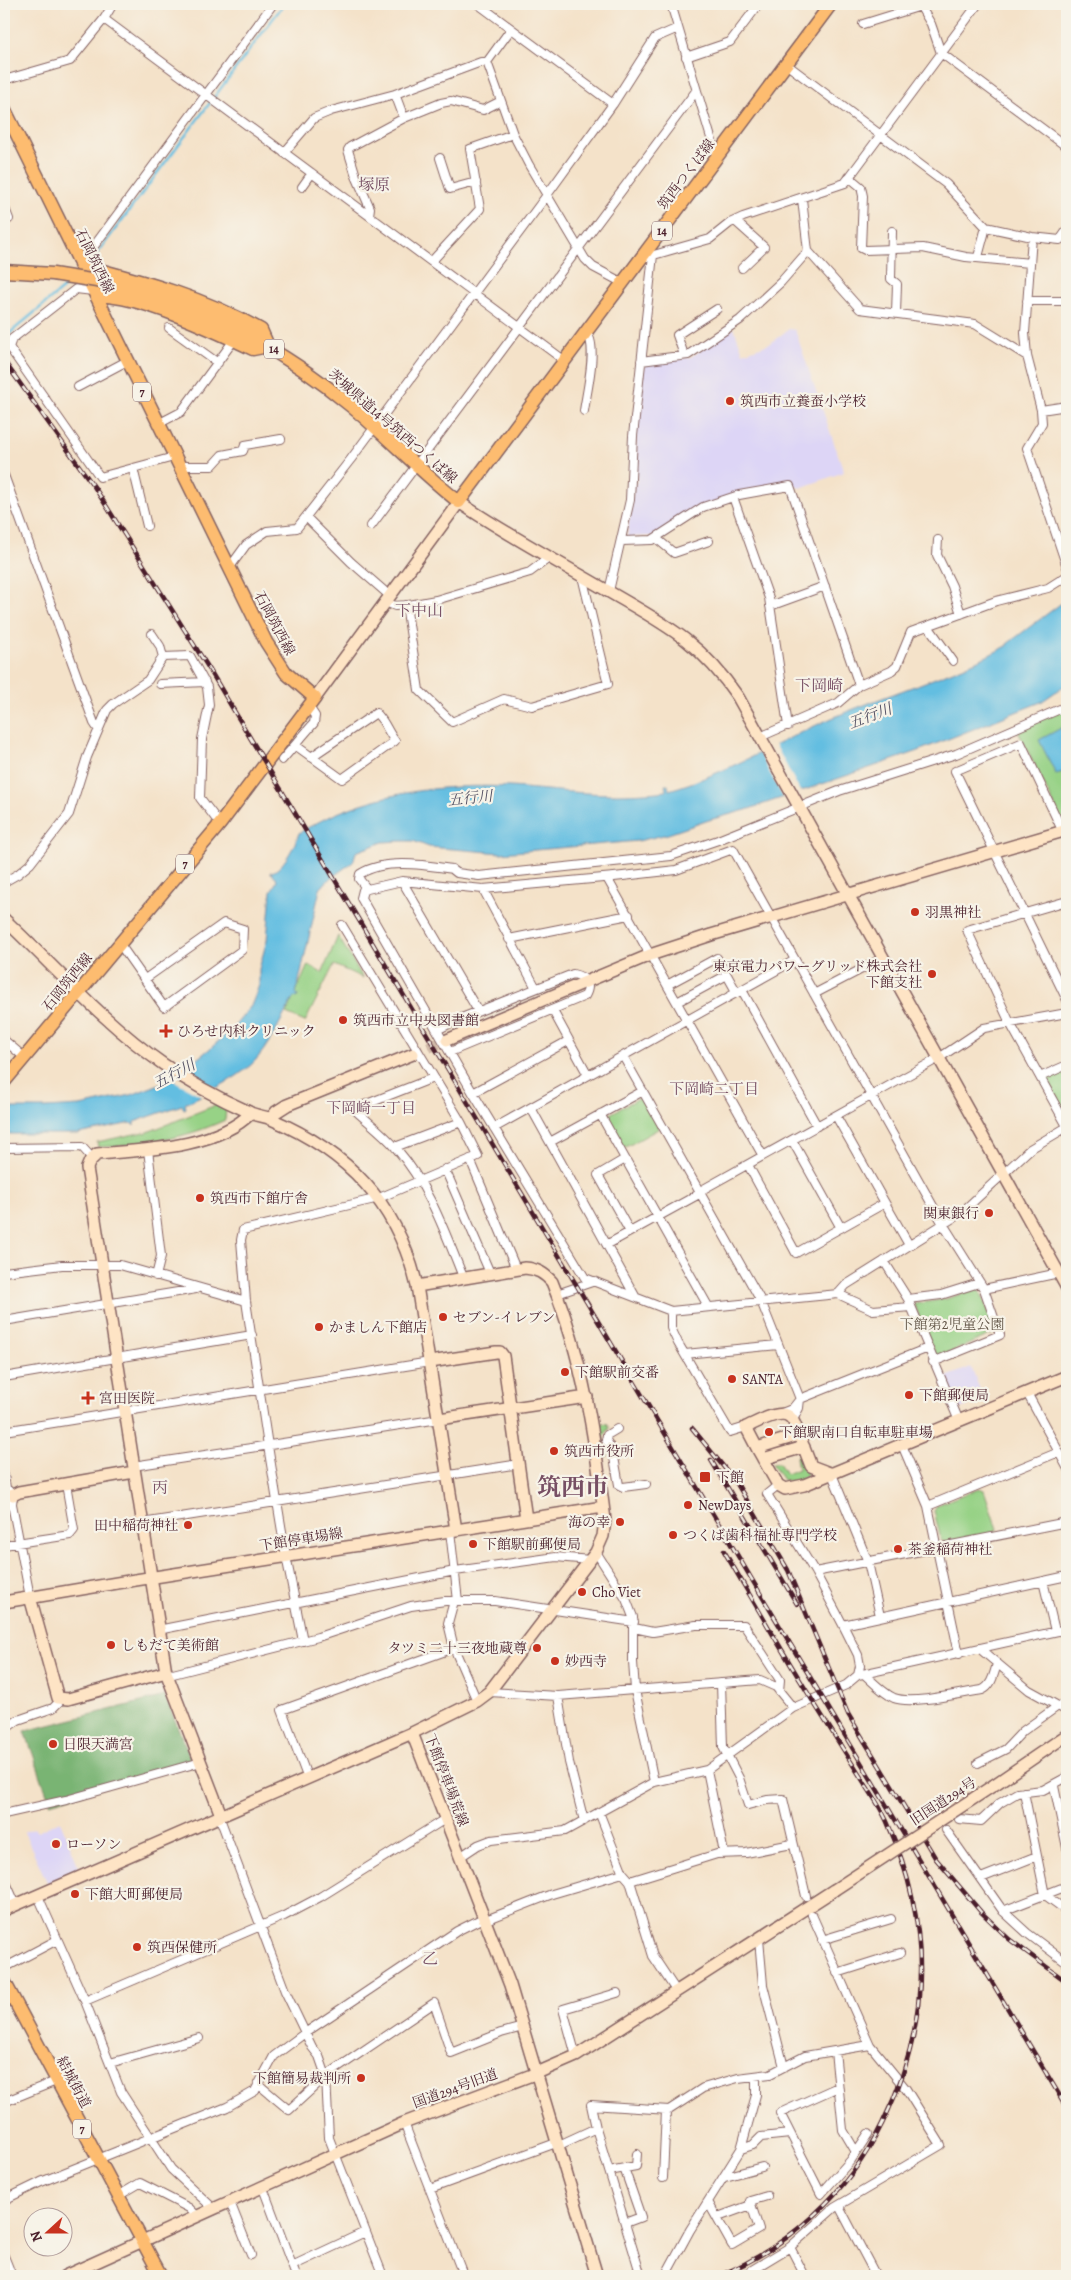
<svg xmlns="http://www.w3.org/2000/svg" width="1071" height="2280" font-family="Alegreya,'Noto Serif JP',serif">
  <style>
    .built { fill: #ddd5f6 }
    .green { fill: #97d286; stroke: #707858 }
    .forest { fill: #79b473; stroke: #626a4f }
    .water { fill: #63bee1; stroke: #566e86 }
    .pier { fill: #f4e2c9 }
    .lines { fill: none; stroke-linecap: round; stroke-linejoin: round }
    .stream { stroke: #63bee1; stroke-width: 2.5 }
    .secondary-tunnel { stroke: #d2bba9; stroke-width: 11; stroke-dasharray: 11 5.5; stroke-linecap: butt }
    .street-casing { stroke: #866362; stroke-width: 10 }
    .secondary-casing { stroke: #866362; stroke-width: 14 }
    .primary-casing { stroke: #866362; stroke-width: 15 }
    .street { stroke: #fff; stroke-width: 8 }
    .secondary { stroke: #fee4c5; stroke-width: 11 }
    .primary { stroke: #fdbc6f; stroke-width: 12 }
    .rail-casing { stroke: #4a1f2b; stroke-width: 4.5 }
    .rail { stroke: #f7f3e8; stroke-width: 2.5; stroke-dasharray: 8; stroke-linecap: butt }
    .secondary-bridge-casing { stroke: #866362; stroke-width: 14; stroke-linecap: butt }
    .primary-bridge-casing { stroke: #866362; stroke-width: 15; stroke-linecap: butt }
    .secondary-bridge { stroke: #fee4c5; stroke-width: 11 }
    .primary-bridge { stroke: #fdbc6f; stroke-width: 12 }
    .poi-dot { fill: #c8321e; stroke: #f7f3e8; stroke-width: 2 }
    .labels { text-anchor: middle; stroke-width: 4.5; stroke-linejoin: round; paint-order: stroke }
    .shield { fill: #f7f3e8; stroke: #7e5f64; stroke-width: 1 }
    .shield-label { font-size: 12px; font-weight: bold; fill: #4a1f2b }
    .street-label { font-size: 14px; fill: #4a1f2b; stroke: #f7f3e8 }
    .poi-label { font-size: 14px; fill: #4a1f2b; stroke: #f7f3e8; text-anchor: start }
    .park-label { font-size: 14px; fill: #615546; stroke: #f7f3e8 }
    .water-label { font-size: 15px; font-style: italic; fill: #524f62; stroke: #f7f3e8 }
    .neighbourhood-label { font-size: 15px; fill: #774f64; stroke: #f7f3e8 }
    .quarter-label { font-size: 16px; fill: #774f64; stroke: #f7f3e8 }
    .town-label { font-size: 24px; font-weight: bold; fill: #774f64; stroke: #f7f3e8 }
  </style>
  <rect width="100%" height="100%" fill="#f7f3e8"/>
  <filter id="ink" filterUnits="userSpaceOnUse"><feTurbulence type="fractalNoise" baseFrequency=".02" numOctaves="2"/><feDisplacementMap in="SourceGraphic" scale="10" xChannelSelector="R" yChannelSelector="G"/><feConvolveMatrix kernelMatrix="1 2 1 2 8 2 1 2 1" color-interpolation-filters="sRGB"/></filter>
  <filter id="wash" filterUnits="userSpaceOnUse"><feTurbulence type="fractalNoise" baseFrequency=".0096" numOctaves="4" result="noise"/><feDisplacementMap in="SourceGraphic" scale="20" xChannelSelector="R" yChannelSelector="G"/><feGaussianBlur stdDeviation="1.12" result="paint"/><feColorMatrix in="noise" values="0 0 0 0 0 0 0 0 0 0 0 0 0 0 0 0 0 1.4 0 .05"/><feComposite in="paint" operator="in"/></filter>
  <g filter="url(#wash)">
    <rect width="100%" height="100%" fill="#f4e2c9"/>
    <!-- built -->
    <path class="built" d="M734 328 743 353 769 344 789 329 795 330 844 472 800 488 793 484 792 480 784 482 785 484 736 493 653 536 627 537 634 485 637 482 636 436 644 366 647 364 691 357Z
      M971 1367 984 1400 957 1410 944 1378Z
      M60 1821 80 1870 48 1884 24 1832 34 1828 37 1832Z"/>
    <!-- green -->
    <path class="green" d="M1067 708V822L1063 823 1018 731 1021 728Z
      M338 936 363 978 334 965 305 1022 286 1014 308 965 322 973Z
      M1067 1068V1117L1046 1082 1047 1076Z
      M641 1097 660 1128 624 1148 607 1118 608 1115Z
      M216 1105 226 1109 225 1120C184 1139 143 1145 98 1147L97 1142 144 1132 145 1133Z
      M979 1288 997 1332 939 1357 936 1356 914 1304 946 1299Z
      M602 1423 608 1424 610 1428 603 1437 605 1450 609 1455 603 1458 598 1428Z
      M800 1453 807 1473 806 1476 793 1483 783 1480 772 1464 779 1463 786 1474 798 1469 796 1457Z
      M979 1488 984 1490 997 1529 996 1532 946 1543 941 1540 934 1511 937 1505Z"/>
    <!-- forest -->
    <path class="forest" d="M165 1696 192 1762 50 1803 25 1731Z"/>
    <!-- water -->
    <path class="water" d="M1067 599V684L1041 702 913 753 746 810 709 820 668 834 638 841 501 853 429 847 413 841H399L383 842 356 852 353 862 328 880 320 889 296 994 298 995 297 998 294 997C281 1019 270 1046 252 1064 234 1081 207 1092 185 1104L186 1108 184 1109 182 1105 134 1122V1126L131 1123 78 1134H4V1108H45L80 1106 131 1095 170 1080 212 1047 233 1028 251 1006 255 996 259 985V969L267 940 271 891 277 881 276 877 270 872C282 872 296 843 299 833 361 794 438 783 511 787 566 791 611 798 666 791L665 785H668L669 790C726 774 777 742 832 718 890 693 951 676 1007 646V644Z
      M1067 725V771L1056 774 1039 740Z"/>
    <!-- pier -->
    <path class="pier" d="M774 742 801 793 784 799 758 751Z
      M181 1068 202 1081 219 1089 203 1097 169 1078Z"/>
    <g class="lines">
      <!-- stream -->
      <path class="stream" d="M90 263 284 4
        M4 338 72 281"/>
    </g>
  </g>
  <g filter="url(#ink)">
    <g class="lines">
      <!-- secondary-tunnel -->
      <path class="secondary-tunnel" d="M413 1054 447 1040"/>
      <defs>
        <path id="street" d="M478 4 613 104
          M671 4 717 158
          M919 4 931 24 941 53 1067 147
          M104 19 565 361
          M863 24 921 6
          M686 57 730 42 759 4
          M487 62 513 134 529 165 585 259 593 267 623 283
          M487 62 511 29
          M786 64 946 184 986 227 1032 237 1060 240 1067 230
          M4 80 70 61 104 19 113 4
          M395 94 404 118
          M284 153 314 118 331 111 395 94 481 62H487
          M440 158 450 189 476 182
          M849 177 861 187 863 196 861 248 865 250 923 248 966 257 1030 263
          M302 187 312 173
          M802 199 808 251 860 309 975 324 1027 356
          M4 206 9 219
          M369 215 370 208 356 176 348 150 350 147 404 118 441 103 451 101 483 110 501 101
          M735 221 764 247 742 268
          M892 231 891 279 897 284 896 313
          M1032 237 1025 333 1027 356 1041 410 1042 423 1027 448 1067 567
          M978 257 986 227
          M643 258 710 239 730 223 743 217 845 183 978 4
          M432 261 480 209 470 149 513 134
          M80 265 273 4
          M93 291 76 289 12 339 9 347 100 477 174 457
          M1027 301H1067
          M169 328 218 363
          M684 355 677 335 717 309
          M641 361 688 355 740 320 781 282 808 251
          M78 387 127 361
          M1041 410 1067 406
          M584 411C586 395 599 343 586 333
          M158 424 181 412 234 340
          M179 466H212L222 455 243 451 245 445 281 439
          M133 468 147 526
          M4 475 94 723 98 729
          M733 497 769 598 788 726
          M306 517 351 562 390 596
          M371 526 696 91
          M656 538 674 553 709 541
          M938 540 937 555 952 586 961 614
          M622 541 652 540 703 507 739 495 790 486 859 685
          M230 567 246 545 267 531 297 528 351 459 547 195 613 104 655 38 678 28
          M609 591 630 500 633 436 653 255
          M386 602 395 606 409 605 436 600 530 572 550 557
          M406 605 419 690 452 722 504 699 532 706 608 684 582 576
          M770 606 825 586
          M928 626 953 661
          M163 657 190 656 207 687 209 705 202 739 200 798 220 824
          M160 684 205 682
          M760 737 838 703 859 685 891 671 897 666 911 632 996 601 1048 588 1067 576
          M295 745 342 779 395 741C387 731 385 721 376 713L311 757
          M282 760 314 723 315 716 309 707
          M1063 832 1021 743 955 771 1067 1000
          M607 878 763 1156
          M402 881 478 1011
          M4 882 18 874 30 864 69 814 87 757 107 710 113 704 148 680 163 657 160 646 152 634
          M367 889 359 879 360 874C385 858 425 865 452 869L457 873 479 876 671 856 718 840 839 791 956 754 1067 706
          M483 889 536 988
          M1067 901 967 930 1010 1023 1067 1126
          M509 939 629 915
          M119 943 164 1007 242 950 243 929 224 923 145 979
          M727 975 737 993
          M667 985 717 958 727 975 677 1002
          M742 990 817 1126
          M814 994 883 958
          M553 1011 588 1075
          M437 1030 459 1019 573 974C586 977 592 984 585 996L450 1052
          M4 1040 24 1057
          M623 1056 761 1301 800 1399 799 1408 793 1420
          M1040 1077 1067 1065
          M433 1078 354 1109C368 1122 384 1134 396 1148 429 1186 445 1232 463 1277
          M473 1093 568 1041
          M531 1108 635 1296
          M600 1114 708 1306
          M494 1128 795 960
          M792 1140 841 1228
          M550 1142 643 1091
          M395 1147 461 1122
          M4 1148 82 1147 92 1158
          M148 1150 161 1256 156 1276
          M470 1159 516 1269
          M625 1159 598 1175 630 1232
          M748 1165 796 1253 885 1203 836 1116
          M445 1169 490 1273
          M700 1191 939 1058 984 1028 1067 1013
          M885 1203 909 1245
          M608 1244 701 1193
          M884 1261 908 1299 959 1421
          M4 1272 62 1265H120L246 1301
          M984 1289 1059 1273
          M557 1294 595 1281
          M838 1294 846 1285 961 1213 1030 1149 1067 1127
          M908 1299 941 1295 979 1283
          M911 1307 873 1310 838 1294 671 1311 585 1278 473 1093 361 898 363 890 402 881 483 889 614 877 676 870 733 849 943 1224 984 1289 1000 1335 933 1362
          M671 1311V1328L678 1343 730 1432 746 1427
          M4 1321 196 1289
          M685 1354 778 1345
          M4 1377 252 1335
          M1027 1393 1067 1467
          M782 1413 792 1409 800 1399 928 1348
          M617 1429 607 1435 606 1440 613 1452 619 1485 623 1487 646 1484
          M4 1431 430 1362
          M902 1445 928 1506 959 1654
          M133 1466 439 1419
          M832 1474 868 1562 880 1616
          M4 1475 6 1488 13 1495 12 1504 30 1597
          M778 1485 767 1494 815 1572 843 1625 858 1655 860 1666 858 1675
          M928 1506 1059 1452
          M142 1523 519 1464
          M450 1531 458 1601
          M4 1545 70 1535 74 1530 66 1484
          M596 1552 626 1599 633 1617V1662L635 1690 654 1782
          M815 1572 1067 1522
          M1043 1581 1055 1631
          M454 1601 448 1623 454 1648 477 1701
          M843 1625 1067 1576
          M634 1628 653 1632 696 1625H744L780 1680 779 1691
          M158 1630 455 1571 556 1557 590 1560
          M303 1641 286 1556 268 1446 246 1301 241 1240 243 1230 379 1198 478 1156 461 1122 342 925
          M980 1649 1029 1690 1067 1711
          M166 1672 173 1674 318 1637 411 1606 445 1601H495L634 1622
          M864 1674C873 1682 883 1693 894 1698 912 1705 962 1693 982 1690 992 1686 994 1673 997 1664
          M721 1683 723 1747 739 1778 748 1805 767 1800 783 1799 806 1896
          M489 1692 558 1696 760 1680 776 1687 793 1708
          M558 1696 569 1762 584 1821
          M4 1730 18 1720 53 1708 61 1700
          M978 1763 1006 1749 1023 1731 1058 1706
          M707 1770 724 1853
          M308 1779 282 1710 454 1648
          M1054 1786 1067 1848
          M1024 1792 1045 1895 1067 1911
          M599 1812 623 1873 630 1881 653 1956 677 1992
          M4 1814 66 1800 201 1762
          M221 1815V1821L285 1991 312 2047 319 2056 326 2076 329 2138 383 2276
          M959 1819 981 1821 1000 1803 1017 1793 1043 1790 1067 1777
          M946 1830 1003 1911 1027 1933 1067 1963
          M460 1857 478 1845 491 1840 565 1831 654 1782 707 1770 793 1708 846 1685 858 1675 1067 1629
          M4 1878 16 1905
          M981 1878 1037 1856
          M630 1881 717 1854 746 1853 792 1844
          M38 1896 85 2001 121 2092 171 2169 214 2209
          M1003 1911 1067 1886
          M486 1920 552 1894 623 1873
          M759 1939 763 1985 784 2067
          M822 1940 891 1919
          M4 1968 57 1940
          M837 1973 900 1953
          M85 2001 284 1916 320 1897 445 1819
          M835 2051 843 2130 856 2152
          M576 2056 563 2009 617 1993
          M110 2063 199 2038
          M258 2084 289 2110 326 2076 434 2003 451 2053 501 2033 523 2027
          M838 2087 780 2113 821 2194 851 2160 868 2134
          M4 2102 56 2081
          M404 2123 462 2272 452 2276
          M557 2146 596 2128
          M741 2149 753 2145 761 2137 790 2134
          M624 2168 641 2217 625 2223
          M609 2171 636 2166 637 2154
          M725 2177 762 2167
          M663 2178 666 2110
          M263 2188 296 2276
          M430 2189 556 2143
          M118 2196 140 2183 189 2208 198 2217
          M4 2200 41 2182 227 2107 255 2091 274 2056 305 2033 457 1931 485 1917
          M230 2202 251 2255
          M708 2202 732 2245 759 2229 750 2201 767 2196
          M839 2206 876 2276
          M718 2217 751 2205
          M790 2247 805 2276
          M4 2256 12 2276
          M292 2266 365 2232
          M641 2276 596 2128 591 2105 669 2110 703 2088 738 2078 770 2074 805 2056 870 2045
          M665 2276 690 2230 741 2149 756 2095V2076
          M742 2276 790 2247 834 2208 941 2145 906 2089 870 2045 812 1915"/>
        <path id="secondary" d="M315 698 459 502C505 534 557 561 606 590 664 624 699 640 738 697L1067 1288
          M4 919C56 968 104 1023 163 1064 190 1083 220 1099 249 1112 256 1116 264 1116 271 1119 348 1152 397 1203 417 1286L456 1530
          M447 1040 650 955 711 935 1067 830
          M270 1119 276 1112 287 1105 413 1054
          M430 1362 496 1352H500L503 1356 526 1519
          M439 1419 587 1397
          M757 1448 746 1427C756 1423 781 1408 790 1417 795 1421 796 1429 799 1435
          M763 1459 804 1447
          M832 1474 811 1466 799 1435 757 1448 778 1485 785 1489 804 1485 1067 1376
          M13 1495 19 1492 134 1472
          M30 1597 58 1698 68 1699 166 1672
          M4 1602 129 1581 603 1507
          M412 1733 510 1985 597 2276
          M994 1785 1067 1735
          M221 1815 166 1672 87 1168 90 1161 97 1154C143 1150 217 1148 251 1113
          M4 1910 412 1733 477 1701 489 1692 596 1552 603 1536 605 1520C595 1439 583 1358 552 1282 544 1273 537 1269 525 1268L417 1286
          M65 2276 404 2123 537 2073 576 2056 834 1890"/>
        <path id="primary" d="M4 108 266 642 286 673 315 698 220 824 4 1082
          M80 265C143 281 205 298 261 330L268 346 253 349C215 331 135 293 96 296
          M103 282C203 309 271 340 351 406 388 437 421 472 459 502L831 4
          M4 1981 161 2276"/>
      </defs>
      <!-- street casing -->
      <use href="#street" class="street-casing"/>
      <!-- secondary casing -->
      <use href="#secondary" class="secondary-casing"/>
      <!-- primary casing -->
      <use href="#primary" class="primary-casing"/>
      <!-- street -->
      <use href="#street" class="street"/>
      <!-- secondary -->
      <use href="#secondary" class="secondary"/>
      <!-- primary -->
      <use href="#primary" class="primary"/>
      <defs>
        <path id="rail" d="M4 361 95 488 208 667 1067 2108
          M692 1428 736 1482 788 1570 848 1714 936 1859 981 1912 1009 1939 1067 1982
          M711 1460 797 1604
          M718 2276C788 2248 849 2192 882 2124 931 2026 932 1925 888 1824 881 1807 870 1792 860 1776 845 1752 829 1727 814 1703 783 1653 754 1602 724 1551"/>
      </defs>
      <!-- rail casing -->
      <use href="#rail" class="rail-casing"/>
      <!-- rail -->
      <use href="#rail" class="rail"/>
      <defs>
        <path id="secondary-bridge" d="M834 1890 994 1785"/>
        <path id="primary-bridge" d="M4 271 53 274 103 282"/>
      </defs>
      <!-- secondary-bridge casing -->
      <use href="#secondary-bridge" class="secondary-bridge-casing"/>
      <!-- primary-bridge casing -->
      <use href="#primary-bridge" class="primary-bridge-casing"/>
      <!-- secondary-bridge -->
      <use href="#secondary-bridge" class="secondary-bridge"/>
      <!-- primary-bridge -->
      <use href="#primary-bridge" class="primary-bridge"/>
    </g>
  </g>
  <!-- markers -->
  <g class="poi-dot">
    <circle cx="730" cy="401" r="5"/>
    <circle cx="915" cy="912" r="5"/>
    <circle cx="932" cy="974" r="5"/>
    <circle cx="343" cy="1020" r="5"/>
    <path d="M163.5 1023.5h5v5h5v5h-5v5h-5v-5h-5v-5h5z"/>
    <circle cx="200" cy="1198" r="5"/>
    <circle cx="989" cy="1213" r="5"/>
    <circle cx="443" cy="1317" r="5"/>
    <circle cx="319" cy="1327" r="5"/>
    <circle cx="565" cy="1372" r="5"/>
    <circle cx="732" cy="1379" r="5"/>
    <circle cx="909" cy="1395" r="5"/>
    <path d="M85.5 1390.5h5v5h5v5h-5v5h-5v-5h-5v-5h5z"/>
    <circle cx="769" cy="1432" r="5"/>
    <circle cx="554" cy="1451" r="5"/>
    <rect x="699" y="1471" width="12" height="12" rx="2.5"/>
    <circle cx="688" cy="1505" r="5"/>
    <circle cx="620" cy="1522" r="5"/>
    <circle cx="188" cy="1525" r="5"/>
    <circle cx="673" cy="1535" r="5"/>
    <circle cx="473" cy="1544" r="5"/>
    <circle cx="898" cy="1549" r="5"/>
    <circle cx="582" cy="1592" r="5"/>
    <circle cx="111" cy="1645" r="5"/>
    <circle cx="537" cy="1648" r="5"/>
    <circle cx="555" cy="1661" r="5"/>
    <circle cx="53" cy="1744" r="5"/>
    <circle cx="56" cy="1844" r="5"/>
    <circle cx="75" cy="1894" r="5"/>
    <circle cx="137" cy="1947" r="5"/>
    <circle cx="361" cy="2078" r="5"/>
  </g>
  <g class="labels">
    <!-- shield labels -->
    <g class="shield">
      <rect x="652" y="221.5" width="20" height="19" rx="4"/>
      <rect x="264" y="339.5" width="20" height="19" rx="4"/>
      <rect x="133" y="382.5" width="18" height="19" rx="4"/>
      <rect x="176" y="854.5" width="18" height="19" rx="4"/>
      <rect x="73" y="2119.5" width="18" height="19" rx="4"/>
    </g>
    <g class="shield-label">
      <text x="662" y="235">14</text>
      <text x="274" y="353">14</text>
      <text x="142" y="396">7</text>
      <text x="185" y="868">7</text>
      <text x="82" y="2133">7</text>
    </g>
    <!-- street labels -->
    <g class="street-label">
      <text transform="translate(686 174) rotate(-53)" y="5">筑西つくば線</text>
      <text transform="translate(95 261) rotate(64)" y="5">石岡筑西線</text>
      <text transform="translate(393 426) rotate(41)" y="5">茨城県道14号筑西つくば線</text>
      <text transform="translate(275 623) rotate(62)" y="5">石岡筑西線</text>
      <text transform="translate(67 982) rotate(-51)" y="5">石岡筑西線</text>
      <text transform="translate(301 1539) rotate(-9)" y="5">下館停車場線</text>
      <text transform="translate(447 1780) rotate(69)" y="5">下館停車場荒線</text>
      <text transform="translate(943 1801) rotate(-33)" y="5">旧国道294号</text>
      <text transform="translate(74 2082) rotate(62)" y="5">結城街道</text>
      <text transform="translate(455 2088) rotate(-20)" y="5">国道294号旧道</text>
    </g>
    <!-- poi labels -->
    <g class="poi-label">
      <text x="740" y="406">筑西市立養蚕小学校</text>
      <text x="925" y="917">羽黒神社</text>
      <text x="922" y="971" text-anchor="end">東京電力パワーグリッド株式会社<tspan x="922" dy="16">下館支社</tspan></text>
      <text x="353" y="1025">筑西市立中央図書館</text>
      <text x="177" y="1036">ひろせ内科クリニック</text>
      <text x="210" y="1203">筑西市下館庁舎</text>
      <text x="979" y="1218" text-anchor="end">関東銀行</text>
      <text x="453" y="1322">セブン-イレブン</text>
      <text x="329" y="1332">かましん下館店</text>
      <text x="575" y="1377">下館駅前交番</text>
      <text x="742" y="1384">SANTA</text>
      <text x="919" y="1400">下館郵便局</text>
      <text x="99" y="1403">宮田医院</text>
      <text x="779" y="1437">下館駅南口自転車駐車場</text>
      <text x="564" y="1456">筑西市役所</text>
      <text x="716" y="1482">下館</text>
      <text x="698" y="1510">NewDays</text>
      <text x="610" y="1527" text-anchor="end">海の幸</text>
      <text x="178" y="1530" text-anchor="end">田中稲荷神社</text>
      <text x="683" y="1540">つくば歯科福祉専門学校</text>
      <text x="483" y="1549">下館駅前郵便局</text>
      <text x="908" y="1554">茶釜稲荷神社</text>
      <text x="592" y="1597">Cho Viet</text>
      <text x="121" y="1650">しもだて美術館</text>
      <text x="527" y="1653" text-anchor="end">タツミ二十三夜地蔵尊</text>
      <text x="565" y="1666">妙西寺</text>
      <text x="63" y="1749">日限天満宮</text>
      <text x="66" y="1849">ローソン</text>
      <text x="85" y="1899">下館大町郵便局</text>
      <text x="147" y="1952">筑西保健所</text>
      <text x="351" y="2083" text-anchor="end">下館簡易裁判所</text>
    </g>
    <!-- park labels -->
    <g class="park-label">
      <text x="952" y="1329">下館第2児童公園</text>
    </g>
    <!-- water labels -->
    <g class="water-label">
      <text transform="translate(870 716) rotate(-21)" y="5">五行川</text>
      <text transform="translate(470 798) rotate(-6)" y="5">五行川</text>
      <text transform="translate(174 1074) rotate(-28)" y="5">五行川</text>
    </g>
    <!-- neighbourhood labels -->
    <g class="neighbourhood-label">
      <text x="714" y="1094">下岡崎二丁目</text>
      <text x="371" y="1113">下岡崎一丁目</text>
    </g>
    <!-- quarter labels -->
    <g class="quarter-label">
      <text x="374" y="190">塚原</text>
      <text x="419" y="616">下中山</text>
      <text x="819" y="691">下岡崎</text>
      <text x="160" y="1493">丙</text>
      <text x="430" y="1964">乙</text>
    </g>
    <!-- town labels -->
    <g class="town-label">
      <text x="573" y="1495">筑西市</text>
    </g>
  </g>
  <!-- margin -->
  <rect width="1071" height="2280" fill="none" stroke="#f7f3e8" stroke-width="20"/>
  <!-- north arrow -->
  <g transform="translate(48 2232) rotate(249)"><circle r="24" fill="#f7f3e8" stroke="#b29e9c"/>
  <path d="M0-4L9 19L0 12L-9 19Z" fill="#c8321e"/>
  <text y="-8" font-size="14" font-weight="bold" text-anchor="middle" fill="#4a1f2b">N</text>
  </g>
</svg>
